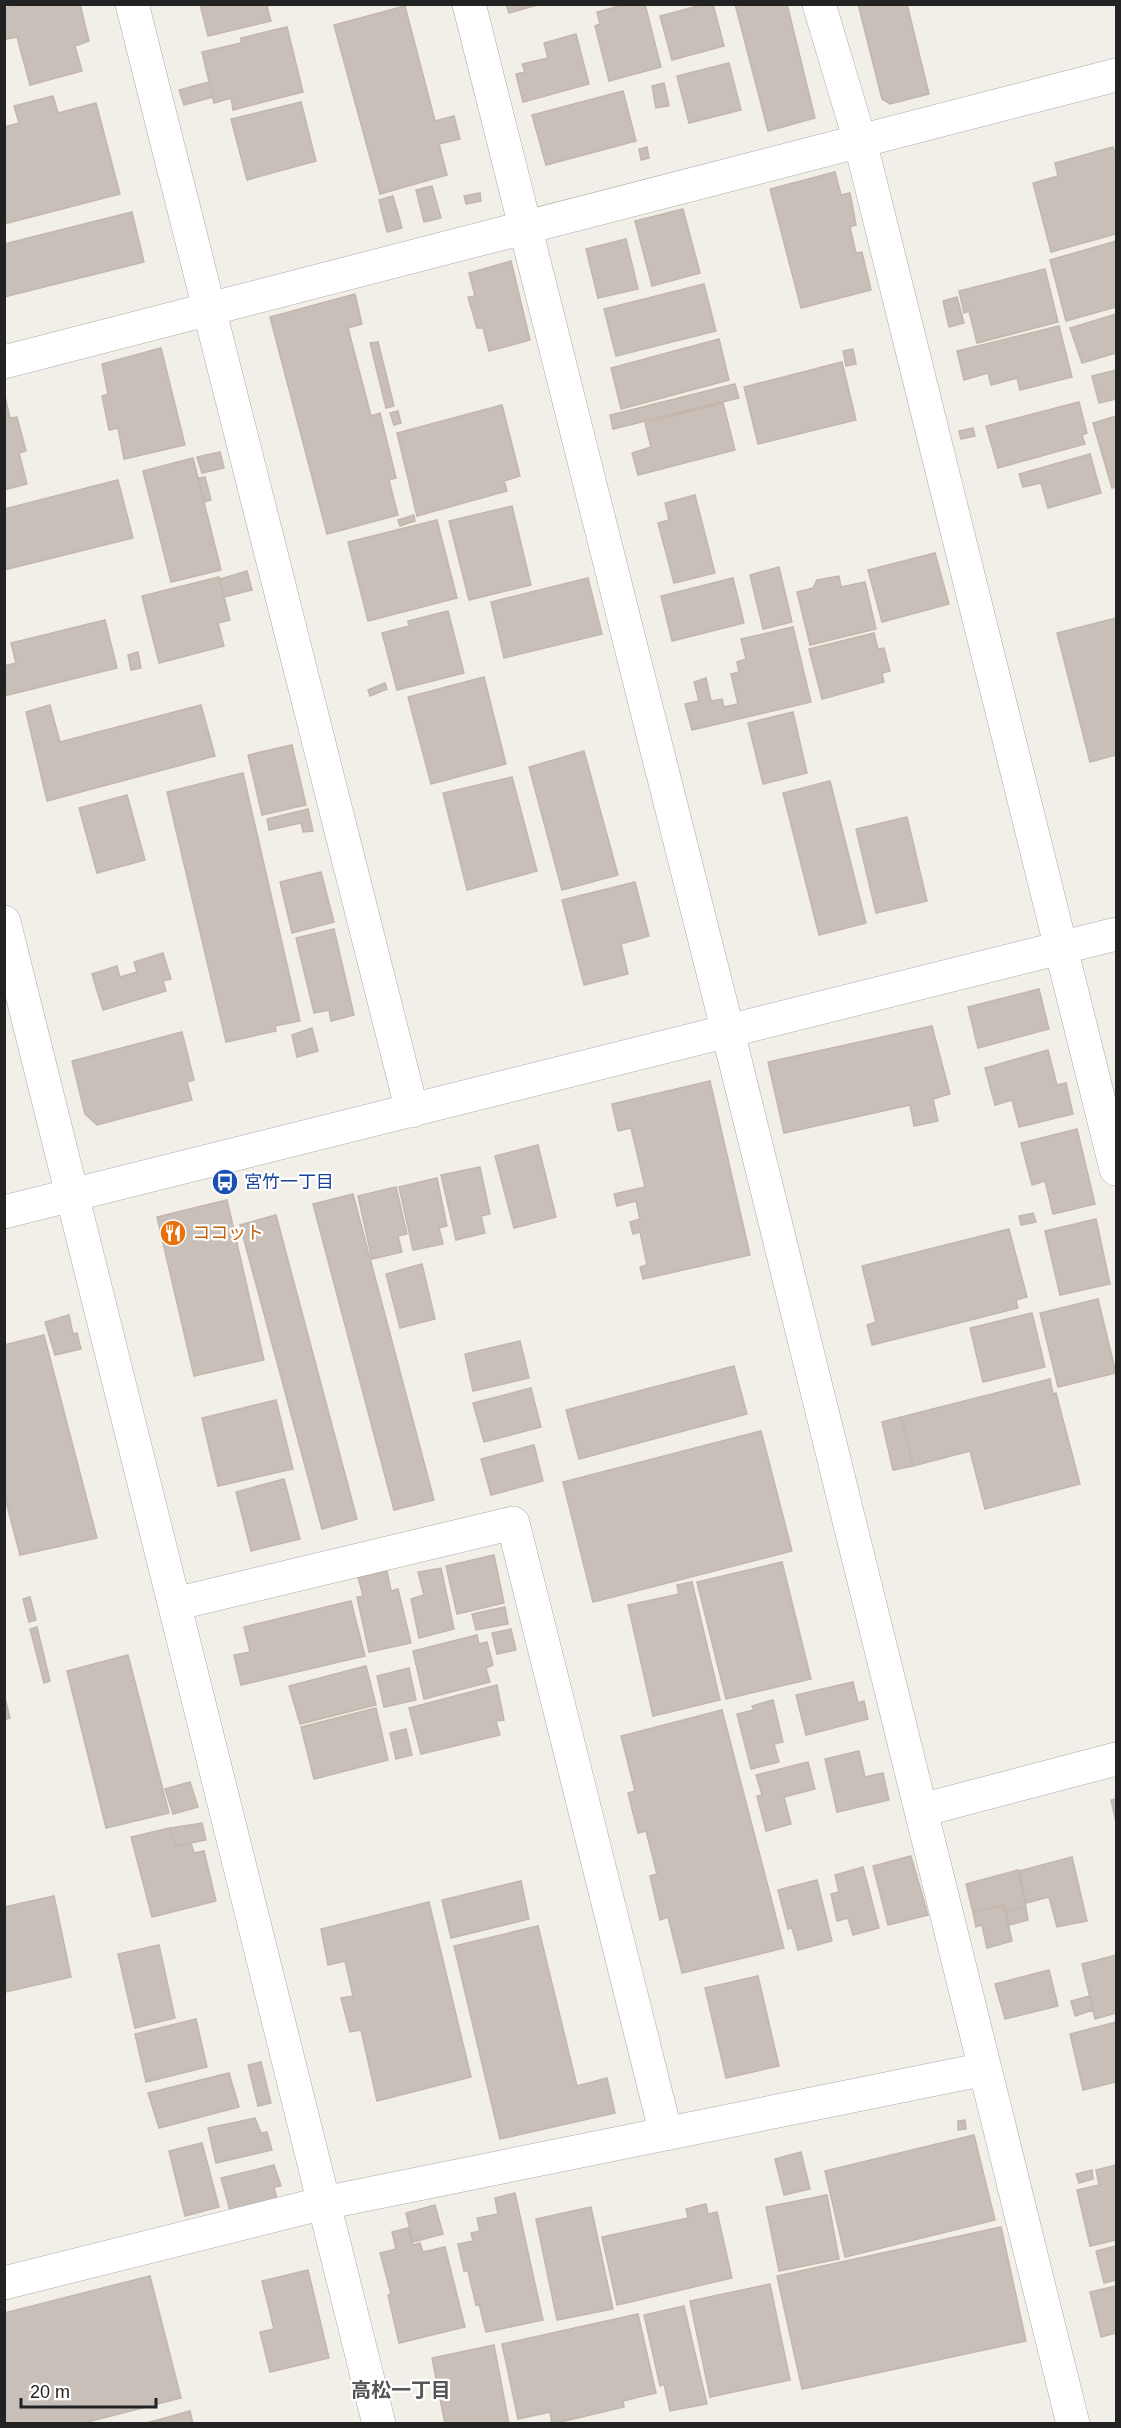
<svg xmlns="http://www.w3.org/2000/svg" width="1121" height="2428" font-family="Helvetica,'Noto Sans JP',sans-serif">
  <style>
    .building { fill: #c7bfb8; stroke: #c4b6ab; stroke-width: 1.5 }
    .lines { fill: none; stroke-linecap: round; stroke-linejoin: round }
    .minor-casing { stroke: #a9a9a9; stroke-width: 34 }
    .tertiary-casing { stroke: #a9a9a9; stroke-width: 34 }
    .minor { stroke: #fff; stroke-width: 33 }
    .tertiary { stroke: #fff; stroke-width: 33 }
    .labels { text-anchor: middle; stroke-width: 4.5; stroke-linejoin: round; paint-order: stroke }
    .transit-label { font-size: 18px; fill: #164399; stroke: #fff; text-anchor: start }
    .food-label { font-size: 18px; fill: #c56008; stroke: #fff; text-anchor: start }
    .neighbourhood-label { font-size: 20px; font-weight: bold; fill: #555; stroke: #fff }
  </style>
  <rect width="100%" height="100%" fill="#f2efe9"/>
  <!-- building -->
  <path class="building" d="M10 4H80L89 41 75 46 82 71 30 85 17 37 6 39 4 8 10 7Z
    M200 4H271L267 7 271 21 208 36Z
    M506 4H541L509 13Z
    M627 4H645L661 67 609 81 595 26 600 24 597 12Z
    M705 4H713L724 46 672 60 660 16Z
    M735 4H787L815 118 768 131Z
    M858 4H907L929 94 890 104 882 99Z
    M405 6 435 121 454 116 460 139 439 144 447 175 380 194 334 25Z
    M287 27 303 92 233 110 231 98 214 103 202 52 241 43V38Z
    M576 34 589 84 523 102 516 74 525 72 522 64 548 58 544 43Z
    M729 63 741 110 689 123 677 76Z
    M209 82 213 97 184 105 179 90Z
    M664 83 669 106 656 108 652 86Z
    M623 91 636 141 546 165 532 115Z
    M53 96 58 113 96 103 120 194 4 224V127L19 123 14 106Z
    M301 102 316 161 247 180 231 119Z
    M647 147 649 158 641 160 639 149Z
    M1113 147 1116 157V234L1051 252 1033 183 1058 176 1055 163Z
    M835 172 841 195 850 193 856 225 850 227 856 253 862 252 871 290 801 308 770 189Z
    M432 186 441 218 424 222 416 190Z
    M480 193 481 201 466 204 464 196Z
    M393 196 402 228 387 232 379 200Z
    M683 209 700 273 652 286 635 221Z
    M132 212 144 262 4 297V244Z
    M626 239 638 289 598 298 586 249Z
    M1116 241V307L1066 321 1050 260Z
    M511 261 530 340 489 351 483 328H477L468 297 475 296 469 273Z
    M1045 269 1058 322 977 343 969 311 964 313 959 291Z
    M704 284 716 331 616 356 604 309Z
    M355 294 362 324 348 328 371 416 380 413 396 478 389 480 398 515 327 534 270 317Z
    M957 297 964 323 949 327 943 301Z
    M1116 314V353L1082 363 1070 328Z
    M1059 326 1072 377 1020 390 1017 378 991 385 988 373 964 380 957 351Z
    M719 339 729 380 621 409 611 368Z
    M378 342 394 406 386 408 370 343Z
    M161 348 185 445 124 459 118 428 109 430 102 396 108 394 102 364Z
    M853 349 856 364 846 366 843 351Z
    M842 362 856 420 758 444 744 387Z
    M1116 370V399L1099 403 1092 376Z
    M735 384 739 398 613 429 610 415Z
    M4 392 10 418 17 417 26 451 19 453 27 484 4 490Z
    M1079 402 1087 433 1082 435 1085 444 998 468 986 426Z
    M723 403 735 450 638 475 632 453 651 447 645 423Z
    M502 405 520 476 504 481 507 491 417 516 397 433Z
    M398 411 401 423 394 425 390 413Z
    M1116 416V487L1112 488 1093 423Z
    M973 428 975 436 961 439 959 431Z
    M220 452 224 468 202 473 197 457Z
    M1090 454 1101 493 1048 508 1041 483 1023 487 1019 474Z
    M193 458 221 570 171 582 143 471Z
    M205 477 211 500 204 502 198 478Z
    M118 480 133 538 4 570V509Z
    M695 495 715 573 674 583 658 523 669 520 665 503Z
    M512 506 531 585 469 600 449 521Z
    M414 515 415 521 400 526 398 520Z
    M437 520 457 598 368 621 348 542Z
    M935 553 949 604 882 622 868 570Z
    M779 567 792 622 763 629 750 575Z
    M247 571 252 590 224 597 220 579Z
    M839 576 841 587 865 582 876 629 810 645 797 592 813 588 817 580Z
    M219 577 230 620 218 623 224 646 159 663 142 596Z
    M588 578 602 634 504 658 491 602Z
    M733 578 744 623 672 641 661 596Z
    M448 611 464 673 397 690 382 633 409 626 408 621Z
    M1116 618V755L1090 762 1057 633Z
    M105 620 117 668 4 696V666L16 663 11 643Z
    M793 627 811 702 692 730 685 704 699 701 694 682 706 678 711 701 722 699 724 707 738 704 731 674 739 672 737 662 746 659 741 639Z
    M874 633 878 649 884 648 890 671 882 673 884 682 822 699 809 649Z
    M138 652 141 668 131 670 128 655Z
    M484 677 506 764 431 784 408 697Z
    M385 683 387 689 370 696 368 690Z
    M50 705 60 742 201 705 215 756 47 801 26 712Z
    M793 712 807 773 763 784 748 723Z
    M292 745 306 805 262 815 248 755Z
    M584 751 618 875 562 890 529 767Z
    M243 773 300 1021 275 1026 276 1031 226 1042 167 792Z
    M512 777 537 871 467 890 443 793Z
    M830 781 866 923 819 935 783 793Z
    M127 795 145 860 97 873 79 808Z
    M308 809 313 831 303 832 301 823 269 830 267 819Z
    M907 817 927 901 876 913 856 829Z
    M321 872 334 922 292 933 280 882Z
    M635 882 649 936 621 944 628 974 584 985 562 900Z
    M334 929 354 1015 331 1021 329 1010 314 1013 296 938Z
    M163 953 171 979 163 981 166 991 103 1010 92 974 117 966 120 977 137 972 134 962Z
    M1039 989 1049 1029 978 1048 968 1007Z
    M932 1026 950 1094 933 1099 938 1121 914 1126 910 1105 784 1133 768 1062Z
    M312 1028 318 1051 297 1057 292 1035Z
    M182 1032 194 1080 187 1082 192 1100 97 1125 85 1114 72 1061Z
    M1048 1050 1057 1085 1066 1083 1073 1114 1019 1127 1012 1100 995 1105 985 1068Z
    M710 1081 750 1255 643 1279 640 1267 647 1265 640 1232 633 1234 630 1222 640 1219 636 1201 617 1206 614 1194 645 1187 631 1128 618 1131 612 1104Z
    M1077 1129 1095 1204 1053 1214 1045 1181 1032 1185 1021 1143Z
    M538 1145 556 1217 514 1228 495 1156Z
    M480 1167 490 1214 481 1216 485 1233 456 1240 441 1175Z
    M437 1178 447 1226 439 1228 443 1244 413 1250 399 1187Z
    M396 1187 407 1234 398 1236 402 1252 372 1259 358 1196Z
    M353 1194 434 1500 394 1510 313 1204Z
    M227 1200 264 1360 194 1376 157 1217Z
    M1033 1213 1036 1222 1021 1225 1019 1216Z
    M276 1215 357 1519 322 1529 240 1225Z
    M1096 1219 1110 1284 1060 1295 1045 1231Z
    M1009 1229 1027 1297 1016 1300 1018 1308 872 1345 867 1325 876 1322 862 1266Z
    M422 1264 435 1319 400 1328 386 1274Z
    M1098 1299 1116 1373 1058 1387 1040 1313Z
    M1032 1313 1045 1367 983 1382 970 1328Z
    M69 1315 73 1334 77 1333 81 1349 55 1355 45 1322Z
    M44 1335 97 1538 20 1555 4 1494V1345Z
    M520 1341 529 1378 473 1391 465 1354Z
    M734 1366 747 1414 579 1459 566 1410Z
    M1050 1379 1053 1394 1056 1393 1080 1484 985 1509 970 1451 913 1466 901 1417Z
    M531 1388 541 1427 484 1442 473 1403Z
    M276 1400 293 1469 218 1486 202 1418Z
    M901 1417 913 1466 893 1470 882 1422Z
    M761 1431 792 1551 593 1602 563 1482Z
    M534 1445 543 1481 491 1495 481 1459Z
    M284 1479 300 1539 251 1551 236 1492Z
    M494 1555 504 1603 457 1614 446 1566Z
    M782 1562 811 1679 726 1699 697 1582Z
    M441 1568 454 1629 419 1638 411 1599 424 1595 418 1572Z
    M387 1571 391 1591 398 1589 411 1643 369 1652 357 1597 363 1596 358 1577Z
    M692 1582 720 1700 653 1716 628 1605 679 1594 677 1585Z
    M30 1597 36 1620 29 1622 23 1599Z
    M351 1601 365 1656 241 1685 234 1655 250 1652 244 1627Z
    M505 1607 508 1624 476 1630 472 1614Z
    M37 1627 50 1681 44 1683 30 1629Z
    M511 1629 516 1650 497 1654 492 1633Z
    M477 1635 479 1644 487 1642 493 1665 486 1668 490 1682 424 1699 413 1651Z
    M128 1655 169 1813 106 1828 67 1671Z
    M366 1666 376 1705 300 1724 289 1686Z
    M409 1668 416 1700 384 1707 377 1676Z
    M853 1682 858 1703 864 1701 868 1719 806 1735 796 1695Z
    M497 1685 504 1720 496 1721 500 1735 421 1754 409 1708Z
    M4 1694 10 1718 4 1720Z
    M773 1700 783 1742 774 1744 779 1762 751 1769 737 1714 754 1710 752 1706Z
    M376 1708 388 1760 314 1779 301 1727Z
    M722 1710 784 1948 682 1973 668 1917 660 1920 650 1876 657 1874 646 1831 638 1833 628 1793 635 1791 621 1736Z
    M406 1729 412 1755 396 1759 390 1733Z
    M859 1751 865 1777 883 1773 889 1800 837 1812 825 1759Z
    M808 1762 815 1789 784 1797 791 1824 766 1831 757 1796 762 1795 756 1775Z
    M190 1782 198 1807 173 1814 165 1789Z
    M1116 1799V1822L1111 1800Z
    M202 1823 206 1840 176 1846 170 1828Z
    M170 1828 176 1846 191 1843 194 1853 204 1851 216 1901 152 1917 131 1837Z
    M911 1856 928 1915 888 1925 873 1866Z
    M1072 1857 1087 1921 1057 1927 1049 1897 1026 1903 1019 1871Z
    M863 1867 879 1928 853 1935 848 1918 837 1921 831 1894 839 1892 835 1875Z
    M1018 1870 1026 1907 1006 1912 1004 1905 973 1912 966 1884Z
    M817 1880 832 1941 798 1950 792 1928 788 1929 778 1890Z
    M521 1881 529 1919 451 1938 442 1900Z
    M54 1896 71 1977 5 1992 4 1907Z
    M429 1902 471 2077 377 2101 361 2030 350 2032 341 1998 353 1996 345 1961 328 1965 321 1929Z
    M1004 1905 1012 1941 987 1948 982 1925 976 1927 973 1912Z
    M1026 1907 1028 1920 1009 1925 1006 1912Z
    M538 1926 577 2086 607 2078 615 2113 500 2139 454 1946Z
    M159 1945 175 2018 135 2028 118 1954Z
    M1116 1955V2013L1095 2019 1082 1964Z
    M1049 1970 1058 2006 1005 2019 995 1984Z
    M758 1976 779 2066 726 2078 705 1988Z
    M1090 1996 1093 2010 1075 2016 1071 2001Z
    M196 2019 207 2067 146 2082 135 2034Z
    M1116 2022V2082L1083 2090 1070 2034Z
    M261 2062 271 2103 258 2106 248 2065Z
    M229 2073 239 2107 159 2128 148 2093Z
    M255 2118 261 2133 267 2132 272 2150 216 2163 208 2128Z
    M965 2120 966 2129 958 2130V2121Z
    M974 2135 995 2220 845 2257 825 2171Z
    M202 2143 219 2207 185 2216 169 2151Z
    M801 2152 810 2189 784 2195 775 2159Z
    M274 2165 281 2186 274 2187 277 2199 230 2210 221 2178Z
    M1116 2165V2240L1090 2246 1077 2190 1099 2185 1096 2170Z
    M1092 2170 1093 2179 1079 2183 1076 2174Z
    M515 2193 543 2320 486 2332 479 2304 476 2305 468 2271H464L458 2244 473 2241 471 2233 480 2231 477 2218 498 2214 495 2198Z
    M827 2195 839 2259 779 2271 766 2207Z
    M706 2204 708 2214 717 2212 732 2278 617 2305 602 2237 688 2218 686 2209Z
    M435 2205 443 2234 413 2242 406 2213Z
    M591 2207 613 2309 557 2320 536 2219Z
    M1001 2227 1026 2341 802 2389 777 2276Z
    M408 2228 413 2245 420 2243 423 2252 445 2247 465 2327 399 2343 388 2295 391 2294 380 2253 396 2249 392 2232Z
    M1116 2246V2280L1104 2283 1096 2251Z
    M308 2270 329 2358 270 2372 260 2332 274 2329 262 2281Z
    M150 2276 181 2398 80 2424H4V2313Z
    M770 2284 790 2380 710 2397 690 2301Z
    M1116 2286V2333L1101 2337 1090 2292Z
    M684 2306 707 2404 670 2411 664 2384 660 2386 644 2315Z
    M638 2314 656 2393 623 2401 624 2407 552 2424 550 2412 518 2419 502 2344Z
    M494 2345 509 2424H445L432 2358Z
    M190 2411 193 2424H143Z"/>
  <g class="lines">
    <defs>
      <path id="minor" d="M132 4 412 1111
        M469 4 728 1032 1073 2424
        M819 4 860 141 1116 1169
        M4 362 1116 75
        M4 1212 1116 934
        M175 1604 513 1523 666 2134
        M922 1810 1116 1759
        M4 2283 324 2203 985 2069"/>
      <path id="tertiary" d="M4 922 379 2424"/>
    </defs>
    <!-- minor casing -->
    <use href="#minor" class="minor-casing"/>
    <!-- tertiary casing -->
    <use href="#tertiary" class="tertiary-casing"/>
    <!-- minor -->
    <use href="#minor" class="minor"/>
    <!-- tertiary -->
    <use href="#tertiary" class="tertiary"/>
  </g>
  <!-- icons -->
  <defs>
    <symbol id="bus-disc" viewBox="-11 -11 22 22"><circle r="9.5" fill="#1a4fb4" stroke="#fff"/><path d="M-5-6H5V4H4V6H2V4H-2V6H-4V4H-5ZM-3.5-4V0h7V-4ZM-3.5 1.2v1.5H-2V1.2ZM2 1.2v1.5H3.5V1.2Z" fill="#fff"/></symbol>
    <symbol id="restaurant-disc" viewBox="-11 -11 22 22"><circle r="9.5" fill="#e8710a" stroke="#fff"/><path d="M-5-6h1v4h1v-4h1v4h1v-4h1v5L-1.5 .5V6h-2V.5L-5-1ZM5-6V6H3V1.5H1.5Q1.5-4 5-6Z" fill="#fff"/></symbol>
  </defs>
  <g fill-rule="evenodd">
    <use href="#bus-disc" x="210" y="1167" width="30" height="30"/>
    <use href="#restaurant-disc" x="158" y="1218" width="30" height="30"/>
  </g>
  <g class="labels">
    <!-- transit labels -->
    <g class="transit-label">
      <text x="244" y="1188">宮竹一丁目</text>
    </g>
    <!-- food labels -->
    <g class="food-label">
      <text x="192" y="1239">ココット</text>
    </g>
    <!-- neighbourhood labels -->
    <g class="neighbourhood-label">
      <text x="401" y="2397">高松一丁目</text>
    </g>
  </g>
  <!-- border -->
  <rect width="1121" height="2428" fill="none" stroke="#222222" stroke-width="12"/>
  <!-- scale -->
  <path d="M21 2398v9h135v-9" fill="none" stroke="#222222" stroke-width="3"/>
  <text x="30" y="2398" font-size="18" fill="#222222" stroke="#ffffff" stroke-width="4.5" paint-order="stroke">20 m</text>
</svg>
